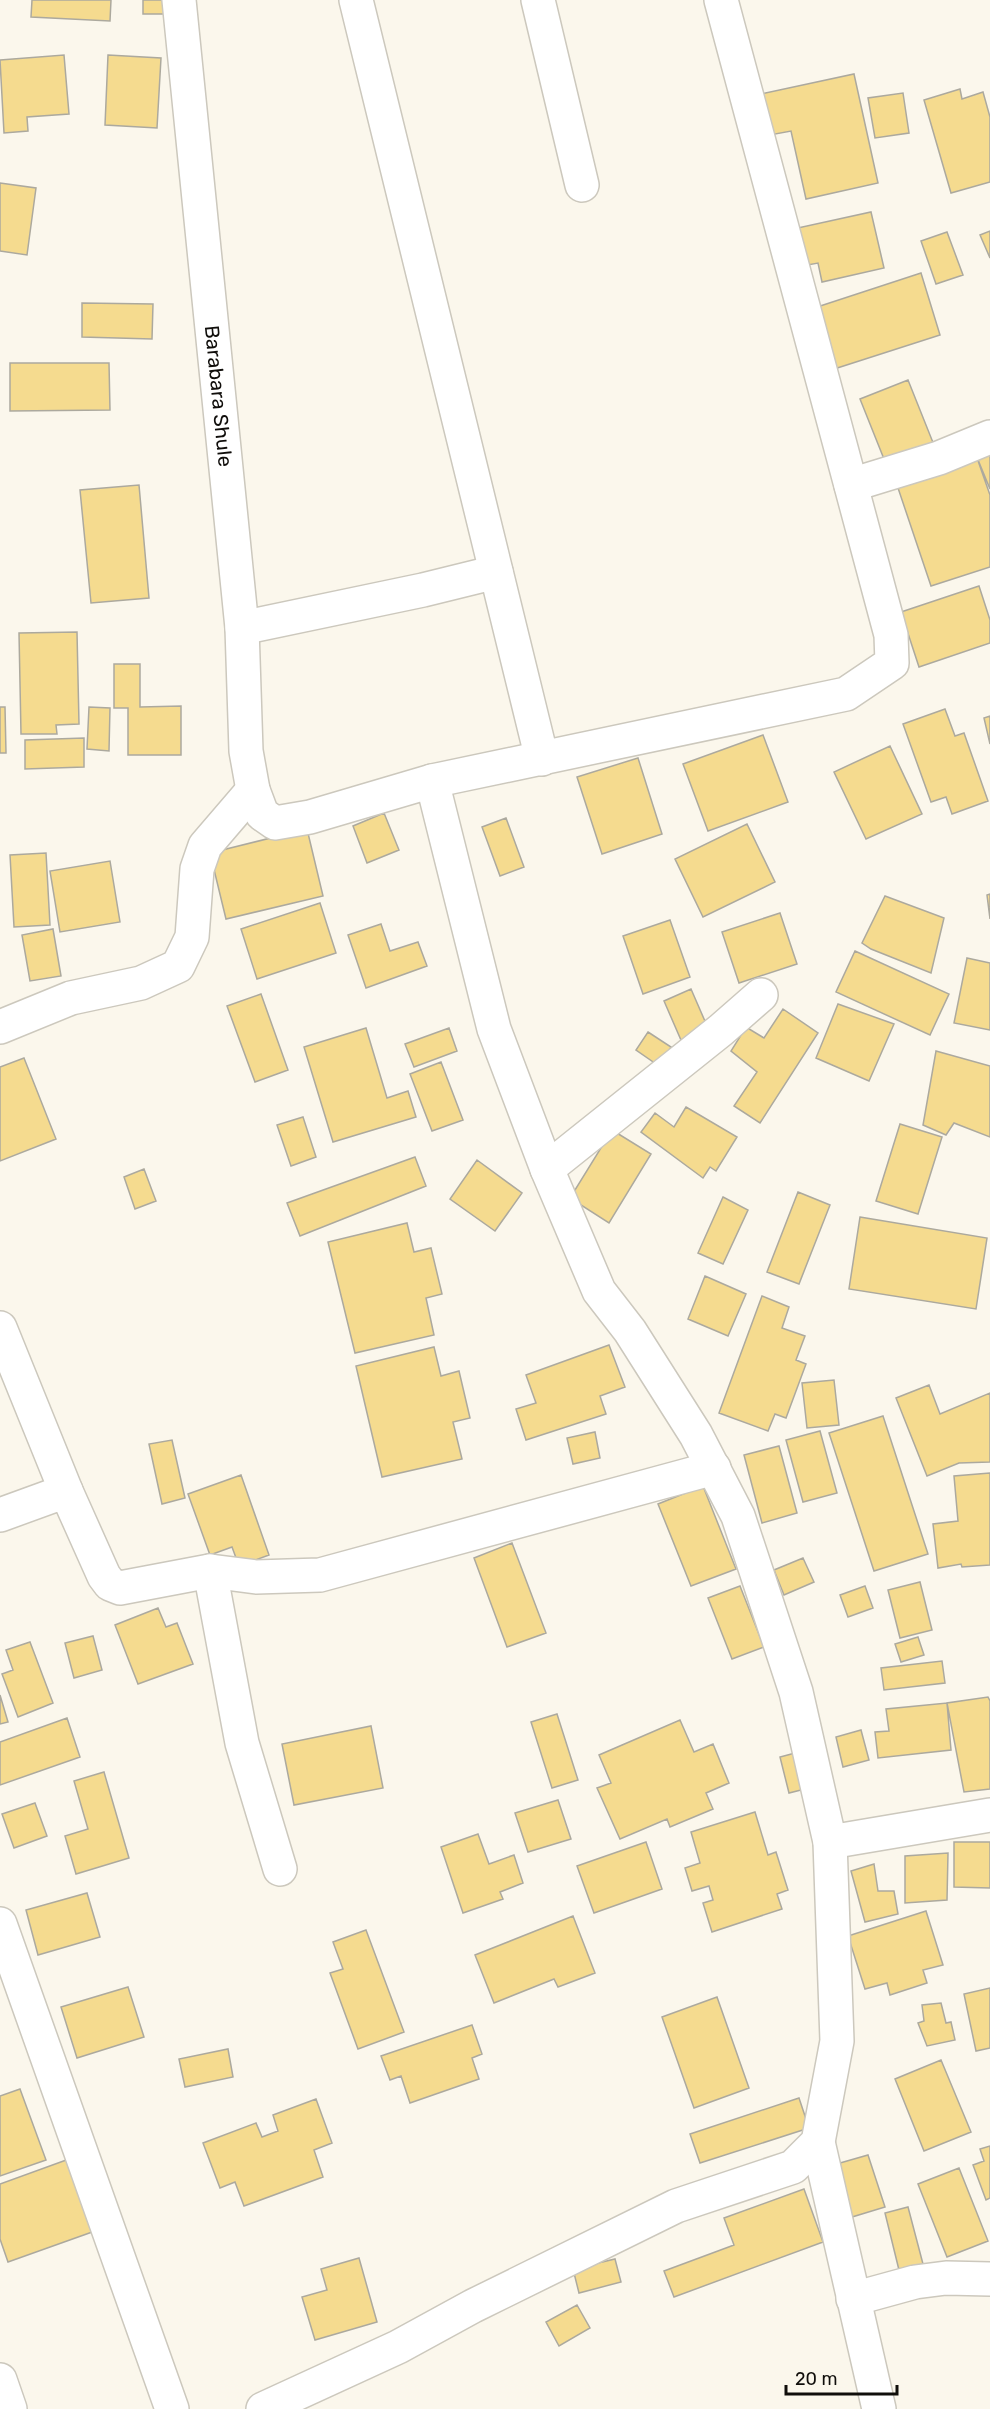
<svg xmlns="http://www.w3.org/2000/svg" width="990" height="2409" font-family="Rubik,sans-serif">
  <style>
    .building { fill: #f5db8f; stroke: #aca99e; stroke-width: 1.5 }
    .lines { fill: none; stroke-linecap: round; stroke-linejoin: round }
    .minor-casing { stroke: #ccc8bd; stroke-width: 36 }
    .minor { stroke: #fff; stroke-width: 33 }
    .labels { text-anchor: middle; stroke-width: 4.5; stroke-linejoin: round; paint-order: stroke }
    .street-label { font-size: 20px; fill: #100e0b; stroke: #fbf7ec }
  </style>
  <rect width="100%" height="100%" fill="#fbf7ec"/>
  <!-- building -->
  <path class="building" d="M32 0H111L110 21 31 17Z
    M143 0H164V14H143Z
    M64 55 69 114 27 117 28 131 4 133 0 60Z
    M108 55 161 58 157 128 105 125Z
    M854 74 878 183 806 199 791 131 770 135 761 94Z
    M960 89 962 99 983 92 990 117V182L951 193 924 100Z
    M903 93 909 133 875 138 868 98Z
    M0 183 36 188 27 255 0 251Z
    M871 212 884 268 822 282 818 263 802 266 793 229Z
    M990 231V258L980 235Z
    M947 232 963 275 936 284 921 241Z
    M921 273 940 335 831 370 811 309Z
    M82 303 153 304 152 339 82 337Z
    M10 363H109L110 410 10 411Z
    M908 380 934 445 886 464 860 399Z
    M990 440V489L976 455Z
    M976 455 990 495V567L931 586 896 482Z
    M139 485 149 598 91 603 80 490Z
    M979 586 990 620V643L919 667 901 612Z
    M77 632 79 724 56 725 57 734H21L19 633Z
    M114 664H140V707L181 706V755H128V708H114Z
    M0 707H5L6 753H0Z
    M89 707 110 708 109 751 87 749Z
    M945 709 955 736 964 733 988 801 952 814 946 797 931 802 903 724Z
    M990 716V744L984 718Z
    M763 735 788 802 708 831 683 764Z
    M84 738V767L25 769V740Z
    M890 746 922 814 866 839 834 772Z
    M638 758 662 834 602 854 577 777Z
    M384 813 399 850 367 863 353 826Z
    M506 818 524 867 500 876 482 827Z
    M747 824 775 882 703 917 675 859Z
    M307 829 323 896 226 919 210 853Z
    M46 853 50 925 14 927 10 855Z
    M110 861 120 922 60 932 50 871Z
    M990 894V919L987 895Z
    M885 896 944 918 931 973 871 949 862 943Z
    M320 903 336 953 257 979 241 929Z
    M780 913 797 964 739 983 722 932Z
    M670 920 690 977 643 994 623 936Z
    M381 924 390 951 418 942 427 966 366 988 348 935Z
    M53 929 61 976 30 981 22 935Z
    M855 951 949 994 930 1035 836 992Z
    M967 958 990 963V1030L954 1023Z
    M691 989 711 1035 684 1047 664 1001Z
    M261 994 288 1070 255 1082 227 1006Z
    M838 1004 894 1024 869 1081 816 1058Z
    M783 1009 818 1033 760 1123 734 1106 757 1072 731 1051 746 1027 764 1038Z
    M366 1028 387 1098 408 1091 416 1117 333 1142 304 1047Z
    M449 1028 457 1051 414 1067 405 1044Z
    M648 1032 671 1047 659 1066 636 1050Z
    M936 1051 990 1066V1137L954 1123 946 1135 923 1125Z
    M24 1058 56 1139 0 1161V1067Z
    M441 1062 463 1120 432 1131 410 1074Z
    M686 1107 737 1137 716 1171 710 1167 703 1178 641 1132 655 1113 674 1127Z
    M303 1117 316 1157 291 1166 277 1125Z
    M900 1124 942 1137 918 1214 876 1201Z
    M612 1130 651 1154 609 1223 570 1198Z
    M415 1157 426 1186 300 1236 287 1203Z
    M477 1160 522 1193 495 1231 450 1199Z
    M144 1169 156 1201 135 1209 124 1177Z
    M798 1192 830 1205 799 1284 767 1272Z
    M723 1197 748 1210 723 1264 698 1253Z
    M860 1217 987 1238 976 1309 849 1289Z
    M407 1223 414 1252 431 1248 442 1294 426 1298 434 1335 355 1353 328 1242Z
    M705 1276 746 1294 728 1336 688 1319Z
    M762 1296 789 1307 782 1328 805 1336 796 1360 806 1364 786 1418 775 1414 768 1431 719 1413Z
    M609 1345 625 1387 600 1396 606 1414 526 1440 516 1409 536 1403 526 1375Z
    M434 1347 441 1376 459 1371 470 1418 453 1422 462 1459 382 1477 356 1366Z
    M834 1380 839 1425 807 1428 802 1383Z
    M929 1385 940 1414 990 1393V1462L959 1463 927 1476 896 1398Z
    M883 1416 928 1554 874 1571 829 1433Z
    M820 1431 837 1493 803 1502 786 1440Z
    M595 1432 600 1458 573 1464 567 1438Z
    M172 1440 185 1498 162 1504 149 1444Z
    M779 1446 797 1513 762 1523 744 1455Z
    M990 1473V1565L962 1567 961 1564 938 1568 933 1524 958 1521 954 1476Z
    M241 1475 269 1555 239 1566 232 1547 210 1555 188 1494Z
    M703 1486 736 1569 691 1586 658 1504Z
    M512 1543 546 1633 507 1647 474 1558Z
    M803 1558 814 1582 784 1595 774 1570Z
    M920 1582 932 1630 900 1638 888 1590Z
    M740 1586 764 1647 732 1659 708 1598Z
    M865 1586 873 1608 848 1617 840 1595Z
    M158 1608 166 1627 177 1623 193 1664 138 1684 115 1625Z
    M93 1636 102 1670 74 1678 65 1643Z
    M918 1637 924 1655 901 1662 895 1644Z
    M30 1642 53 1703 18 1717 2 1674 13 1670 6 1650Z
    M942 1661 945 1683 884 1690 881 1668Z
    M0 1695 8 1722 0 1724Z
    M988 1697 990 1701V1789L964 1792 947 1703Z
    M947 1703 951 1750 878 1758 875 1732 889 1731 886 1709Z
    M557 1714 578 1780 552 1788 531 1722Z
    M67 1718 80 1757 0 1785V1742Z
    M680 1720 694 1752 713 1744 729 1783 706 1793 713 1809 670 1827 667 1819 620 1839 597 1788 611 1783 599 1755Z
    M371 1726 383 1788 294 1805 282 1744Z
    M861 1730 869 1760 843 1767 836 1737Z
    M799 1752 809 1788 789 1793 780 1757Z
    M104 1772 129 1858 76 1874 65 1836 88 1829 74 1781Z
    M558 1800 571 1839 528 1852 515 1813Z
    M35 1803 47 1836 14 1848 2 1814Z
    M755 1812 768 1855 776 1852 788 1890 777 1894 782 1909 712 1932 703 1903 713 1900 709 1886 692 1891 685 1868 700 1863 691 1832Z
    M478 1834 489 1864 514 1855 523 1883 500 1892 503 1899 463 1913 441 1847Z
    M646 1842 662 1889 594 1913 577 1866Z
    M954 1842H990V1888L954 1887Z
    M948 1853 947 1900 905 1903V1856Z
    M874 1864 878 1891H894L898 1914 865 1922 851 1871Z
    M87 1893 100 1937 38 1955 26 1910Z
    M926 1911 943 1965 923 1970 927 1983 890 1995 887 1983 865 1989 848 1936Z
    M573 1916 595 1973 558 1987 554 1979 494 2003 475 1955Z
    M366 1930 404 2032 358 2049 330 1973 343 1969 333 1942Z
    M128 1987 144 2037 77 2058 61 2007Z
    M990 1988V2048L976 2051 964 1994Z
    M717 1997 749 2088 694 2108 662 2017Z
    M941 2003 946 2023 951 2022 955 2040 927 2046 918 2023 924 2021 922 2005Z
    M472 2025 482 2054 472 2058 479 2079 410 2103 401 2076 390 2080 381 2056Z
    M228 2049 233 2077 185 2087 179 2059Z
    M941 2060 971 2132 924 2151 895 2079Z
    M20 2089 46 2160 0 2176V2096Z
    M799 2098 809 2128 700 2163 690 2134Z
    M316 2099 332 2143 314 2150 323 2177 244 2206 235 2182 220 2188 203 2143 256 2123 262 2137 278 2131 273 2115Z
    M990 2146V2198L986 2200 973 2165 984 2161 980 2149Z
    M868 2155 885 2207 852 2217 833 2165Z
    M69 2159 95 2231 8 2262 0 2239V2184Z
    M959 2168 988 2241 947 2257 918 2184Z
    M804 2189 823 2242 674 2297 664 2271 734 2245 724 2218Z
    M908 2207 923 2264 899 2270 885 2213Z
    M359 2258 377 2322 315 2340 302 2297 327 2290 321 2269Z
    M615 2259 621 2282 579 2293 573 2269Z
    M577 2305 590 2328 559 2346 546 2322Z"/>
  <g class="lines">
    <defs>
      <g id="minor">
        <path id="s1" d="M179 0 242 628 246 751 253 790 262 814 275 823 310 817 432 781 494 1029 547 1169 599 1291 630 1331 696 1435 738 1516 796 1692 830 1842 837 2041 818 2142 793 2167 676 2206 473 2306 398 2347 263 2409"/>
        <path d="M356 0 542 759"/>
        <path d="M538 0 582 185"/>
        <path d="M851 485 939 458 990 437"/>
        <path d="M242 628 423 590 496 572"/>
        <path d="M432 781 846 694 892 663 891 635 721 0"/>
        <path d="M0 1027 71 998 141 983 178 966 192 937 197 869 205 846 253 790"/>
        <path d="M547 1169 721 1030 761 995"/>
        <path d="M0 1328 66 1491"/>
        <path d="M0 1515 66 1491 104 1576 110 1584 120 1588 210 1571 256 1577 320 1575 714 1468"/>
        <path d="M210 1571 242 1743 280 1869"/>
        <path d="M830 1842 990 1815"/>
        <path d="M0 1924 172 2409"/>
        <path d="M818 2142 879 2409"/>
        <path d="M853 2299 915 2282 946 2278 990 2279"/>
        <path d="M0 2380 10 2409"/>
      </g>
    </defs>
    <!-- minor casing -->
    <use href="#minor" class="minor-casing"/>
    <!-- minor -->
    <use href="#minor" class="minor"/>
  </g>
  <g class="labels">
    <!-- street labels -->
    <g class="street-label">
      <text dy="7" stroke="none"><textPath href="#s1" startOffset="398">Barabara Shule</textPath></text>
    </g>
  </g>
  <!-- scale -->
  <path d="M786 2385v9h111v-9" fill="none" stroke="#100e0b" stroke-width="3"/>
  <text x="795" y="2385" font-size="18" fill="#100e0b" stroke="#fbf7ec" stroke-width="4.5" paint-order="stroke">20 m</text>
</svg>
